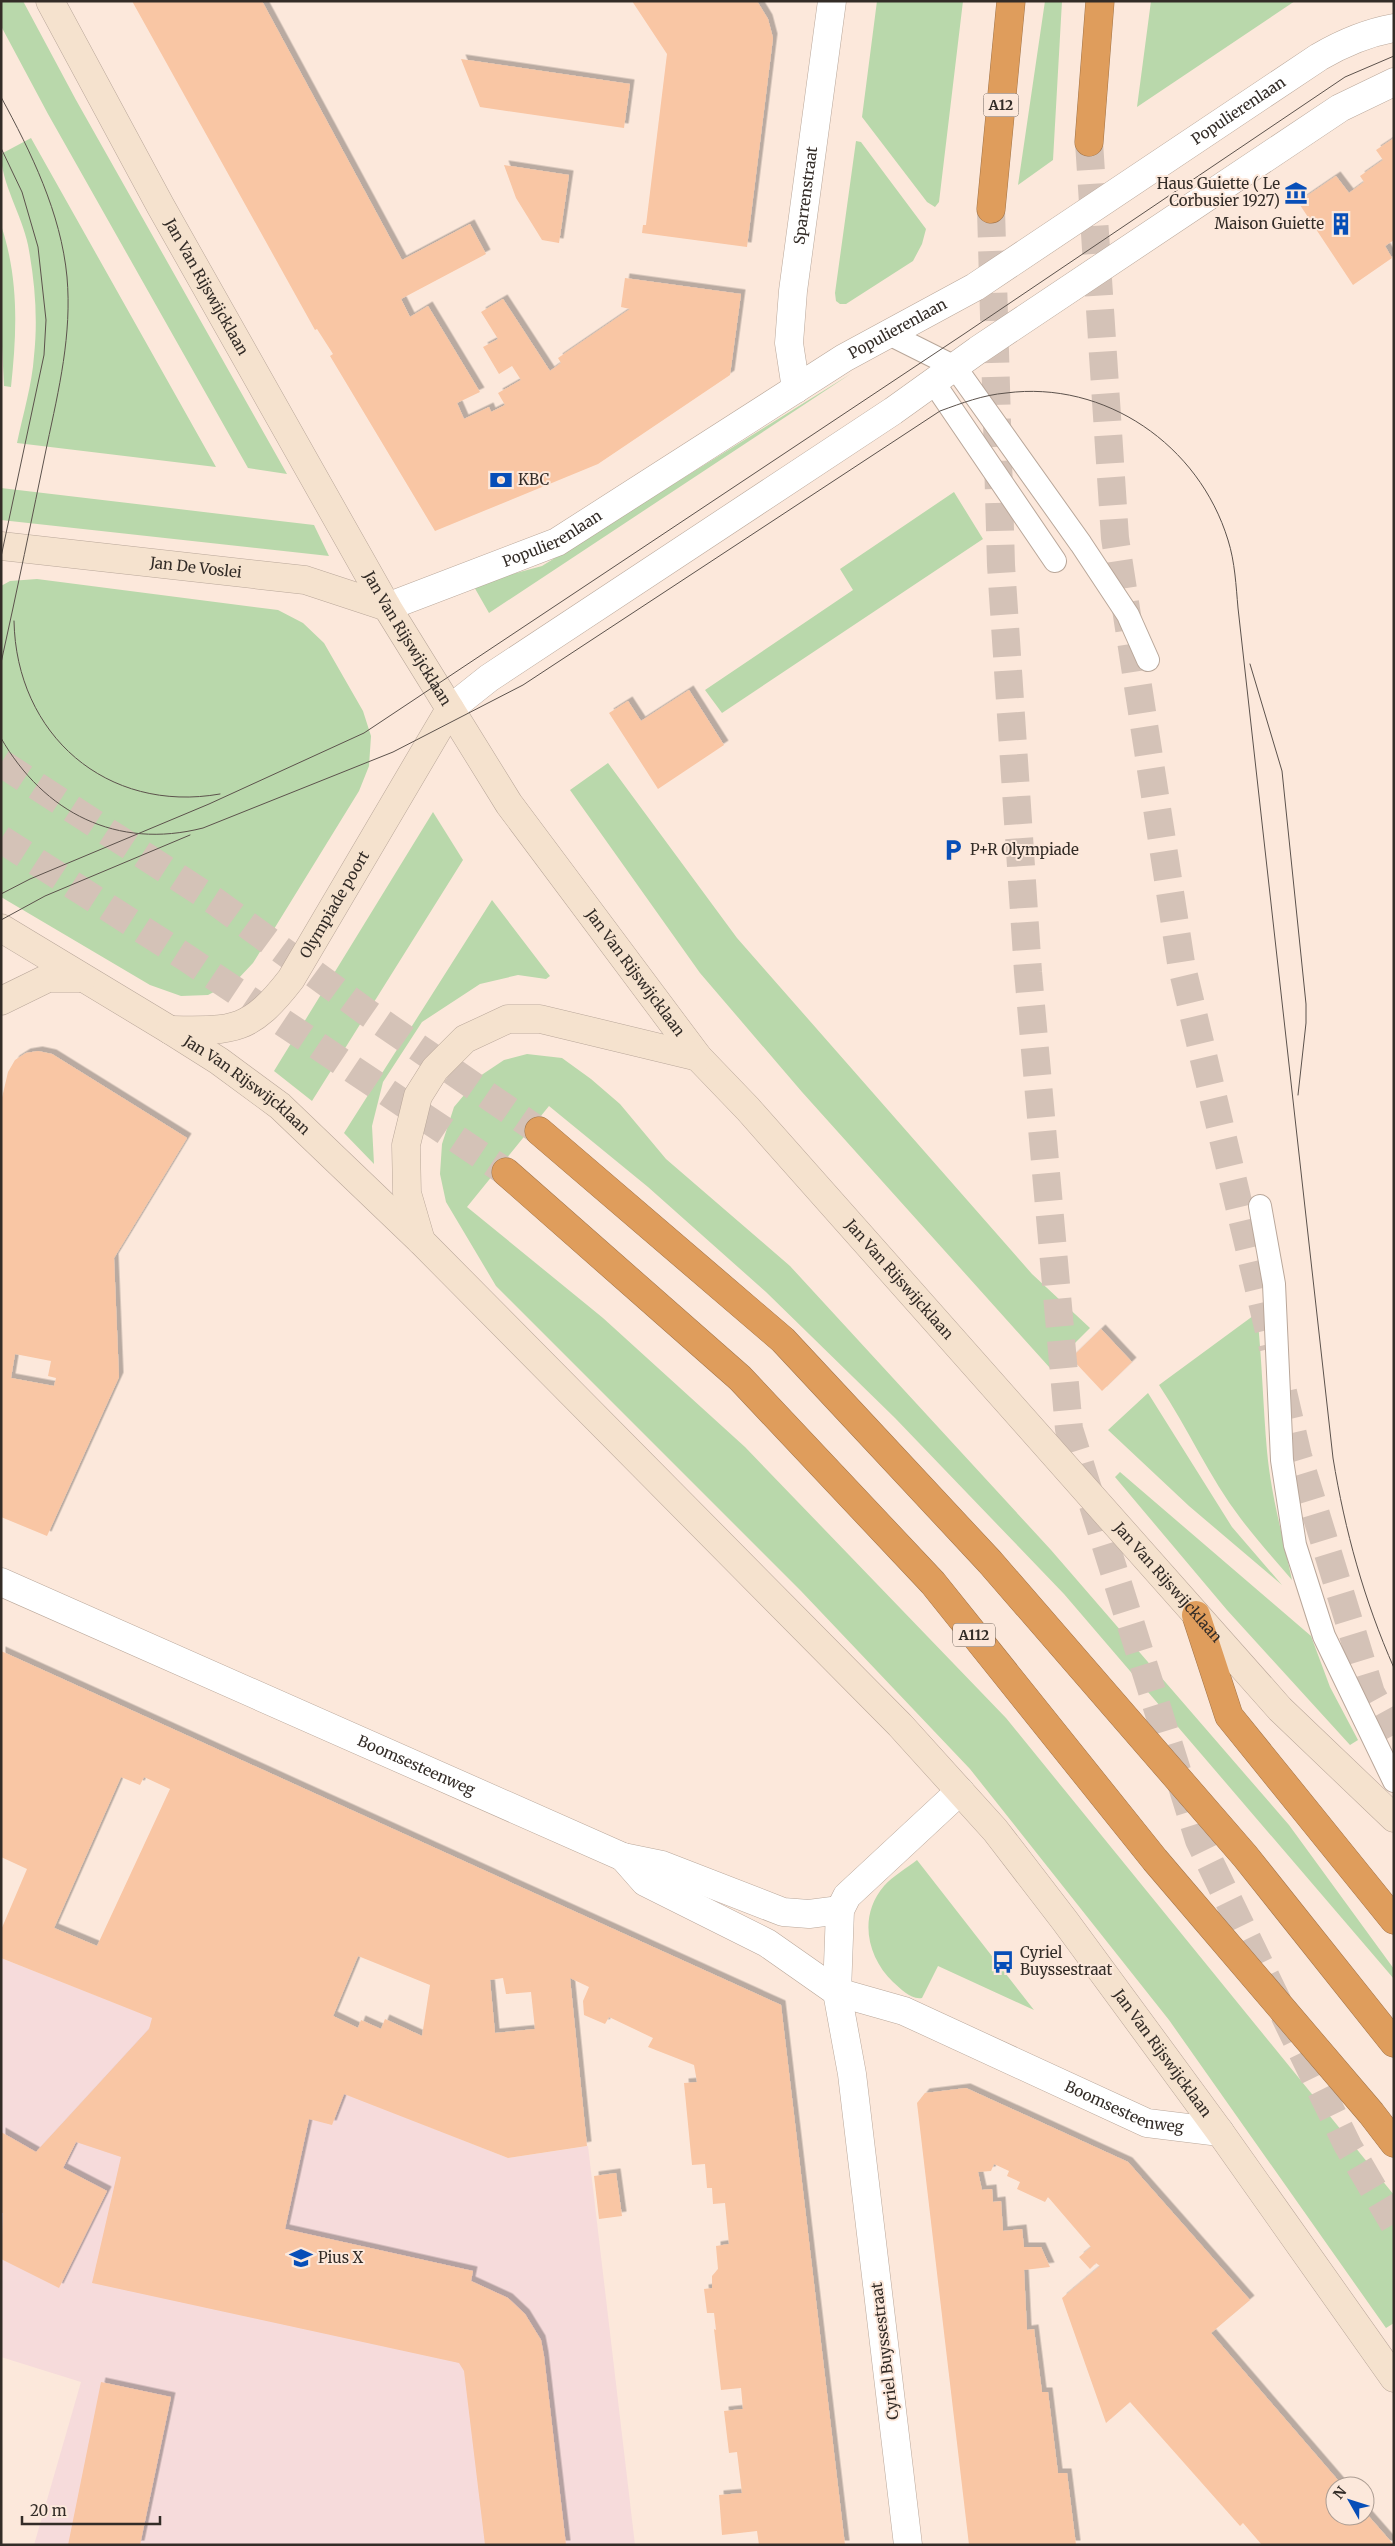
<svg xmlns="http://www.w3.org/2000/svg" width="1395" height="2546" font-family="Merriweather,serif">
  <style>
    .education { fill: #f6dbdb }
    .green { fill: #b9d8ab }
    .building { fill: #f9c6a4; fill-rule: evenodd; filter: url(#shadow) }
    .lines { fill: none; stroke-linecap: round; stroke-linejoin: round }
    .motorway-tunnel { stroke: #d4c2b7; stroke-width: 28; stroke-dasharray: 28 14; stroke-linecap: butt }
    .service-casing { stroke: #b9a79a; stroke-width: 24 }
    .minor-casing { stroke: #b9a79a; stroke-width: 29 }
    .secondary-casing { stroke: #b9a79a; stroke-width: 29 }
    .motorway-casing { stroke: #a37549; stroke-width: 29 }
    .service { stroke: #fff; stroke-width: 22 }
    .minor { stroke: #fff; stroke-width: 28 }
    .secondary { stroke: #f5e2ce; stroke-width: 28 }
    .motorway { stroke: #df9d5c; stroke-width: 28 }
    .tram { stroke: #5c524c; stroke-width: 1 }
    .labels { text-anchor: middle; stroke-width: 4; stroke-linejoin: round; paint-order: stroke }
    .shield { fill: #fce8db; stroke: #6f645d; stroke-width: 1 }
    .shield-label { font-size: 14px; font-weight: bold; fill: #332c27 }
    .street-label { font-size: 15px; fill: #332c27; stroke: #fce8db }
    .poi-label { font-size: 15px; fill: #332c27; stroke: #fce8db; text-anchor: start }
  </style>
  <defs>
    <filter id="shadow"><feDropShadow dx="4.5" dy="-4.5" stdDeviation="0" flood-color="#0004"/></filter>
  </defs>
  <rect width="100%" height="100%" fill="#fce8db"/>
  <!-- education -->
  <path class="education" d="M1 1958 508 2158 588 2146 635 2545H34L81 2382 1 2357Z"/>
  <!-- green -->
  <path class="green" d="M1 1H23L76 100 287 474 248 468 48 114 1 26Z
    M877 1H963L939 202 935 207 927 202 862 117Z
    M1045 1H1062L1053 160 1018 185Z
    M1151 1H1295L1137 107Z
    M31 138 216 467 17 443C23 414 32 385 34 356 38 319 35 282 28 245 22 215 1 183 1 154Z
    M856 141 861 142 926 229 922 244 913 261 846 304H840L836 301 835 293Z
    M1 225C19 279 17 331 11 387L4 386 1 326Z
    M852 373 489 613 473 585 542 566Z
    M1 488 314 525 329 556 1 520Z
    M954 492 983 539 722 713 705 690 853 590 840 569Z
    M37 579 278 610 303 623 324 643 363 711 371 736 369 766 359 791 253 963 237 980 208 995 181 996 150 985 1 897V586L10 581Z
    M608 763 737 938 1032 1274 1090 1328 1050 1368 802 1092 700 973 570 790Z
    M433 812 463 860 312 1101 274 1071Z
    M492 900 550 976 546 979 518 975 480 984 422 1022 383 1082 372 1126 374 1164 344 1133Z
    M527 1054 562 1058 591 1079 620 1104 666 1159 790 1266 1051 1550 1289 1825 1394 1969V1979L1064 1594 895 1418 766 1292 648 1187 549 1106 467 1207 603 1318 745 1447 1006 1718 1394 2195V2323L1386 2328 1169 2020 970 1769 801 1591 496 1286 446 1202 440 1174 442 1144 454 1107 480 1076 504 1060Z
    M1257 1313C1262 1359 1263 1405 1267 1451 1271 1495 1283 1537 1292 1580 1275 1560 1257 1540 1241 1519 1209 1477 1188 1428 1159 1385Z
    M1148 1393 1232 1527 1282 1585 1189 1506 1108 1430Z
    M1120 1472 1311 1636 1330 1687 1358 1740 1350 1745 1227 1610 1115 1477Z
    M917 1860 1034 2010 938 1966 922 1998C911 2000 901 1989 893 1982 867 1957 858 1916 884 1886 893 1876 907 1868 917 1860Z"/>
  <!-- building -->
  <path class="building" d="M132 1H262L402 260 470 224 486 254 401 299 410 317 428 306 480 392 457 403 464 419 489 407 491 412 505 405 498 393 521 380 512 366 499 374 483 347 498 339 481 312 503 299 550 371 561 363 558 358 630 309 621 307 625 278 741 294 730 375 598 464 435 531 330 356 333 354 317 329 315 330Z
    M632 1H757L768 19 773 38 747 247 642 233 643 225H646L667 54Z
    M461 59 630 84 624 128 480 107Z
    M1394 138V240L1385 246 1392 258 1353 285 1298 202 1336 176 1349 193 1364 182 1360 176 1383 160 1376 150Z
    M504 165 569 175 559 243 542 240 516 198Z
    M689 690 724 745 658 789 609 713 628 701 641 721Z
    M38 1051 52 1054 187 1138 114 1258 119 1377 47 1536 1 1517V1102L8 1072 15 1060 26 1053ZM15 1354 51 1361 48 1376 56 1378 54 1386 11 1378Z
    M1101 1329 1132 1362 1102 1391 1071 1358Z
    M1 1651 781 2005 845 2545H759L757 2531 722 2535 719 2495 742 2493 737 2452 729 2453 724 2411 743 2409 741 2388 721 2390 714 2329 716 2330 714 2313H707L704 2289 712 2288V2276L718 2269 716 2246 729 2244 725 2203 713 2204 712 2188H707L705 2164 692 2165 684 2083 697 2082 694 2065 648 2047 653 2038 609 2017 605 2024 584 2015 583 2001 589 1987 570 1978 587 2146 508 2158 344 2094 332 2125 309 2119 285 2229 473 2271 471 2281 508 2298 525 2314 541 2340 544 2356 566 2545H485L464 2371 459 2363 92 2283 121 2157 76 2142 63 2168 107 2191 59 2288 1 2259 3 2213H1V2132L36 2152 149 2029 152 2018 1 1958V1930L27 1869 1 1857ZM121 1777 140 1785 144 1777 170 1789 97 1946 54 1928ZM358 1956 430 1985 422 2036 385 2019 381 2029 361 2020 358 2028 333 2016ZM503 1978 506 1994 531 1992 535 2029 495 2033 490 1980Z
    M966 2088 1128 2162 1250 2300 1211 2333 1343 2486H1335V2516H1365V2512L1394 2545H1262L1243 2523 1240 2526 1130 2402 1106 2423 1062 2298 1100 2266 1096 2263 1090 2269 1079 2257 1091 2247 1048 2197 1045 2202 1017 2189 1020 2182 1007 2176 1009 2171 994 2164 991 2171 978 2172 982 2190 992 2189 993 2202 1001 2201 1003 2231 1022 2229 1024 2247H1041L1050 2267 1024 2270 1027 2330 1034 2329 1042 2392H1048L1058 2473H1067L1076 2545H969L917 2103 925 2093Z
    M616 2173 622 2216 599 2219 594 2176Z
    M101 2382 171 2397 140 2545H68Z"/>
  <g class="lines">
    <!-- motorway-tunnel -->
    <path class="motorway-tunnel" d="M1089 142 1115 538 1181 963 1273 1348
      M991 209 1001 565 1028 972 1069 1429 1199 1840 1348 2146 1394 2224
      M1 763 216 902 365 1011 539 1131
      M1 839 185 957 506 1172
      M1283 1392 1298 1456 1371 1693 1394 1735"/>
    <defs>
      <path id="service" d="M889 334 955 367 1081 544 1128 615 1148 660
        M934 383 1055 561
        M1260 1206 1274 1284 1282 1460 1295 1545 1324 1636 1394 1781"/>
      <g id="minor">
        <path id="s1" d="M796 389 789 343 793 291 832 1"/>
        <path id="s2" d="M387 607 557 542 844 358 975 287 1319 57C1343 43 1366 33 1394 28"/>
        <path d="M450 709 489 678 893 411 978 350 1340 108 1394 82"/>
        <path id="s3" d="M1 1582 623 1857 662 1865 783 1912 809 1914 840 1910"/>
        <path id="s4" d="M623 1857 645 1882 767 1943 837 1992 904 2011 1147 2123 1220 2132"/>
        <path d="M908 2545 852 2074 837 1992 840 1910 847 1896 960 1791"/>
      </g>
      <g id="secondary">
        <path id="s5" d="M50 1 160 205 387 607 509 804 698 1057 748 1109 1280 1709 1394 1818"/>
        <path id="s6" d="M1 546 305 580 387 607"/>
        <path id="s7" d="M1 928 170 1030 219 1061 280 1106 422 1242 900 1725 995 1830 1065 1921 1220 2132 1394 2378"/>
        <path d="M1 1001 48 978H82"/>
        <path id="s8" d="M170 1030C234 1031 250 1032 291 979L450 709"/>
        <path d="M421 1241 407 1193 406 1145 418 1096 435 1069 465 1039 508 1019H540L698 1057"/>
      </g>
      <path id="motorway" d="M1089 142 1100 1
        M991 209 1011 1
        M539 1131 783 1340 990 1562 1245 1856 1394 2043
        M506 1172 740 1378 933 1583 1155 1860 1371 2113 1394 2143
        M1196 1615 1229 1716 1394 1920"/>
    </defs>
    <!-- service casing -->
    <use href="#service" class="service-casing"/>
    <!-- minor casing -->
    <use href="#minor" class="minor-casing"/>
    <!-- secondary casing -->
    <use href="#secondary" class="secondary-casing"/>
    <!-- motorway casing -->
    <use href="#motorway" class="motorway-casing"/>
    <!-- service -->
    <use href="#service" class="service"/>
    <!-- minor -->
    <use href="#minor" class="minor"/>
    <!-- secondary -->
    <use href="#secondary" class="secondary"/>
    <!-- motorway -->
    <use href="#motorway" class="motorway"/>
    <!-- tram -->
    <path class="tram" d="M1 97C31 152 61 213 67 277 72 334 59 389 47 445 32 518 17 591 1 663
      M1 148 22 192 38 247 46 320 44 355 1 557
      M14 621C16 735 107 814 220 794
      M1250 664 1282 771 1306 1004V1023L1298 1095
      M1 738C44 813 117 850 203 828L393 752 523 685 940 411C962 403 983 395 1006 393 1105 380 1199 445 1228 540 1235 562 1236 586 1238 608L1333 1458C1345 1531 1364 1600 1394 1668
      M1 894 30 879 209 804 364 733 964 334 1345 77 1394 56
      M1 920 45 896 190 835"/>
  </g>
  <!-- icons -->
  <defs>
    <symbol id="museum-bare" viewBox="-9 -9 18 18"><path d="M0-6L6-3V-2H-6V-3ZM-5-1h2V3h-2ZM-1-1h2V3h-2ZM3-1h2V3H3ZM-6 4H6V6H-6Z" fill="#074eb8" stroke="#fce8db" stroke-width="2.5" paint-order="stroke"/></symbol>
    <symbol id="building-bare" viewBox="-9 -9 18 18"><path d="M-4-6H4V6H1V3H-1V6H-4ZM-2.5-4.3h1.7v1.8h-1.7ZM.8-4.3h1.7v1.8H.8ZM-2.5-1h1.7V.8h-1.7ZM.8-1h1.7V.8H.8Z" fill="#074eb8" stroke="#fce8db" stroke-width="2.5" paint-order="stroke"/></symbol>
    <symbol id="bank-bare" viewBox="-9 -9 18 18"><path d="M-6-4H6V4H-6ZM0-2.3a2.3 2.3 0 1 0 0 4.6a2.3 2.3 0 1 0 0-4.6Z" fill="#074eb8" stroke="#fce8db" stroke-width="2.5" paint-order="stroke"/></symbol>
    <symbol id="parking-bare" viewBox="-9 -9 18 18"><path d="M-3.5-5.5H1a3.5 3.5 0 0 1 0 7H-1V5.5H-3.5ZM-1-3.4V-.6H.8a1.4 1.4 0 0 0 0-2.8Z" fill="#074eb8" stroke="#fce8db" stroke-width="2.5" paint-order="stroke"/></symbol>
    <symbol id="bus-bare" viewBox="-9 -9 18 18"><path d="M-5-6H5V4H4V6H2V4H-2V6H-4V4H-5ZM-3.5-4V0h7V-4ZM-3.5 1.2v1.5H-2V1.2ZM2 1.2v1.5H3.5V1.2Z" fill="#074eb8" stroke="#fce8db" stroke-width="2.5" paint-order="stroke"/></symbol>
    <symbol id="school-bare" viewBox="-9 -9 18 18"><path d="M0-5L7-2L0 1L-7-2ZM-4 1L0 2.5L4 1V4Q0 6-4 4Z" fill="#074eb8" stroke="#fce8db" stroke-width="2.5" paint-order="stroke"/></symbol>
  </defs>
  <g fill-rule="evenodd">
    <use href="#museum-bare" x="1280" y="177" width="32" height="32"/>
    <use href="#building-bare" x="1325" y="208" width="32" height="32"/>
    <use href="#bank-bare" x="485" y="464" width="32" height="32"/>
    <use href="#parking-bare" x="937" y="834" width="32" height="32"/>
    <use href="#bus-bare" x="987" y="1946" width="32" height="32"/>
    <use href="#school-bare" x="285" y="2242" width="32" height="32"/>
  </g>
  <g class="labels">
    <!-- shield labels -->
    <g class="shield">
      <rect x="983.5" y="93.5" width="35" height="23" rx="4"/>
      <rect x="953" y="1623.5" width="42" height="23" rx="4"/>
    </g>
    <g class="shield-label">
      <text x="1001" y="110">A12</text>
      <text x="974" y="1640">A112</text>
    </g>
    <!-- street labels -->
    <g class="street-label">
      <text dy="5" stroke="none"><textPath href="#s2" startOffset="989">Populierenlaan</textPath></text>
      <text dy="5" stroke="none"><textPath href="#s1" startOffset="195">Sparrenstraat</textPath></text>
      <text dy="5" stroke="none"><textPath href="#s5" startOffset="326">Jan Van Rijswijcklaan</textPath></text>
      <text dy="5" stroke="none"><textPath href="#s2" startOffset="584">Populierenlaan</textPath></text>
      <text dy="5" stroke="none"><textPath href="#s2" startOffset="179">Populierenlaan</textPath></text>
      <text dy="5" stroke="none"><textPath href="#s6" startOffset="196">Jan De Voslei</textPath></text>
      <text dy="5" stroke="none"><textPath href="#s5" startOffset="731">Jan Van Rijswijcklaan</textPath></text>
      <text dy="5" stroke="none"><textPath href="#s8" startOffset="226">Olympiade poort</textPath></text>
      <text dy="5" stroke="none"><textPath href="#s5" startOffset="1136">Jan Van Rijswijcklaan</textPath></text>
      <text dy="5" stroke="none"><textPath href="#s7" startOffset="292">Jan Van Rijswijcklaan</textPath></text>
      <text dy="5" stroke="none"><textPath href="#s5" startOffset="1541">Jan Van Rijswijcklaan</textPath></text>
      <text dy="5" stroke="none"><textPath href="#s5" startOffset="1946">Jan Van Rijswijcklaan</textPath></text>
      <text dy="5" stroke="none"><textPath href="#s3" startOffset="454">Boomsesteenweg</textPath></text>
      <text dy="5" stroke="none"><textPath href="#s7" startOffset="1628">Jan Van Rijswijcklaan</textPath></text>
      <text dy="5" stroke="none"><textPath href="#s4" startOffset="566">Boomsesteenweg</textPath></text>
      <text transform="translate(885 2351) rotate(-97)" y="5">Cyriel Buyssestraat</text>
    </g>
    <!-- poi labels -->
    <g class="poi-label">
      <text x="1280" y="189" text-anchor="end">Haus Guiette ( Le<tspan x="1280" dy="17">Corbusier 1927)</tspan></text>
      <text x="1324" y="229" text-anchor="end">Maison Guiette</text>
      <text x="518" y="485">KBC</text>
      <text x="970" y="855">P+R Olympiade</text>
      <text x="1020" y="1958">Cyriel<tspan x="1020" dy="17">Buyssestraat</tspan></text>
      <text x="318" y="2263">Pius X</text>
    </g>
  </g>
  <!-- border -->
  <rect width="1395" height="2546" fill="none" stroke="#332c27" stroke-width="5"/>
  <!-- north arrow -->
  <g transform="translate(1350 2501) rotate(309)"><circle r="24" fill="#fce8db" stroke="#ac9d93"/>
  <path d="M0-4L9 19L0 12L-9 19Z" fill="#074eb8"/>
  <text y="-8" font-size="14" font-weight="bold" text-anchor="middle" fill="#332c27">N</text>
  </g>
  <!-- scale -->
  <path d="M22 2516v8h138v-8" fill="none" stroke="#332c27" stroke-width="2.5"/>
  <text x="30" y="2516" font-size="15" fill="#332c27" stroke="#fce8db" stroke-width="4" paint-order="stroke">20 m</text>
</svg>
